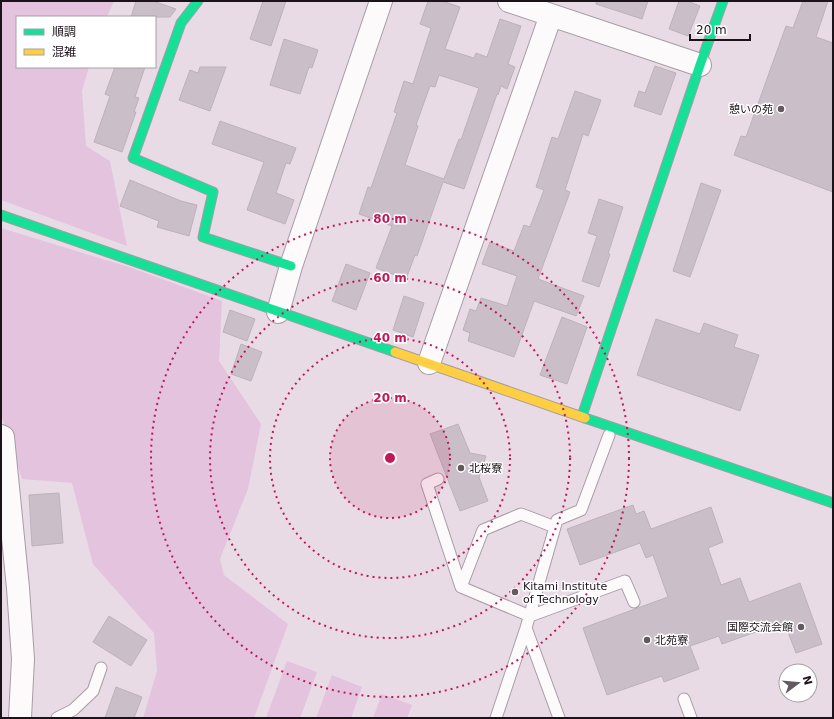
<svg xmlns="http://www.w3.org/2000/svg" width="834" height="719" font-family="'DejaVu Sans','Noto Sans JP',sans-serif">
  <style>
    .green { fill: #e3c3dd }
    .building { fill: #cabfc8; stroke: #bcb2bb; fill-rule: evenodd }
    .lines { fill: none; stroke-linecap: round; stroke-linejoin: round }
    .lane-casing { stroke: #a89ca5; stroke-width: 13 }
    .street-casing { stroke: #a89ca5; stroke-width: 24 }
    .fast-casing { stroke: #a89ca5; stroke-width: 11 }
    .slow-casing { stroke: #a89ca5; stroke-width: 11 }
    .lane { stroke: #fcfafb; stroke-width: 11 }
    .street { stroke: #fcfafb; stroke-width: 22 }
    .fast { stroke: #16e098; stroke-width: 9 }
    .slow { stroke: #ffcf43; stroke-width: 9 }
    .ring { fill: none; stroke: #c2185b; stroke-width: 2; stroke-dasharray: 2 4 }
    .poi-dot { fill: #645961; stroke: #fff; stroke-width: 1.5 }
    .labels { text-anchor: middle; stroke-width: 3; stroke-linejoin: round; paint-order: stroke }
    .poi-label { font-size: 11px; fill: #1c131a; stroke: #fff; text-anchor: start }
    .centre { fill: #c2185b; stroke: #fff; stroke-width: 2 }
    .ring-label { font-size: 12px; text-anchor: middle; font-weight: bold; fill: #c2185b; stroke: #fff; stroke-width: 3; stroke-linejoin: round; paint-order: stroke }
  </style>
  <rect width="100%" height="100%" fill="#e9dbe6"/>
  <!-- green -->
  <path class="green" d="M1 1H114L107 17H17V67H89L82 91 86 146 110 161 127 246 1 200Z
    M1 228 132 268 222 301 219 361 261 424 248 489 220 559 224 575 288 624 254 718H143L157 671 154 633 93 564 72 483 22 479 1 414Z
    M287 661 317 672 300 718H266Z
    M332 675 362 687 351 718H316Z
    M382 694 412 705 407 718H373Z"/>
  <!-- building -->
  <path class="building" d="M136 1H153L176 9 170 17H131Z
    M263 1H286L271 46 250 39Z
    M428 1H442L460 7 445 49 474 58 476 53 487 57 500 19 521 26 508 64 515 67 507 89 501 86 498 95 497 94 464 189 443 182 417 256 415 255 406 279 376 268 392 226 359 214 368 187 371 188 397 113 394 112 404 81 413 84 431 28 420 24ZM439 75 479 88 461 140 459 139 444 179 405 165 418 126 416 125 430 86 435 87Z
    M596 1H648L642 19 596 4Z
    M679 1H687L700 6 688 36 669 29Z
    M803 1H828L816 37 833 43V192L734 155 741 136 746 137 786 26 793 28Z
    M284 39 318 50 312 68 309 67 300 94 270 85Z
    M655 66 676 73 661 115 634 106 639 91 645 93Z
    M115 67H145L135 97 139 98 134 112H136L122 152 94 142 110 96 105 94Z
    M200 67H226L210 111 179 100 190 70 198 73Z
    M575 91 601 100 588 136 583 134 565 190 570 192 538 279 584 296 576 316 534 301 514 357 468 341 470 333 463 330 470 309 476 311 481 298 507 306 517 276 482 264 490 242 514 251 524 225 530 227 544 190 536 187 552 137 558 139Z
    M220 121 296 148 290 164 286 163 276 193 294 200 285 224 247 210 264 162 212 144Z
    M130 180 181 201 197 205 189 236 157 227 159 221 120 206Z
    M701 183 721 190 690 277 673 271Z
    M599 199 623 207 608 254H610L599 287 582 281 597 236 588 233Z
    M346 264 370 273 356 310 332 301Z
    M404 296 424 303 413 337 393 330Z
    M230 310 255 319 247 341 223 332Z
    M562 317 587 327 567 384 540 375Z
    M656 319 700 334 704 323 738 335 734 347 759 355 740 411 637 375Z
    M241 344 262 352 251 381 231 374Z
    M458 424 470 453 486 456 479 477 488 501 460 511 430 434Z
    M59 493 63 543 32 546 29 495Z
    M633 505 636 514 644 511 651 529 711 507 723 542 708 548 721 585 740 578 749 602 800 583 822 644 796 653 784 622 722 644 719 636 690 646 699 669 664 682 662 676 607 695 583 628 668 597 653 555 646 558 640 543 580 565 567 529Z
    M109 616 147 640 131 666 93 642Z
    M116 687 142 697 134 718H105Z"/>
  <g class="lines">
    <defs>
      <path id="lane" d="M438 479 427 484 461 587 530 616 625 581 634 602
        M461 587 483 530 521 514 555 527
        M526 628 559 718
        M684 699 691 718
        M57 718 73 710 93 691 101 668
        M496 718 526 628 557 520 581 510 609 435"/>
      <path id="street" d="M509 1 700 65
        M278 312 291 266 381 1
        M429 363 551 15
        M1 436 3 437 18 588 23 659 20 718"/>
      <path id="fast" d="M198 1 181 23 133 158 213 192 203 237 291 266
        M1 215 395 352
        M582 416 700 65 723 1
        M585 418 833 503"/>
      <path id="slow" d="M395 352 585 418"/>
    </defs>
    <!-- lane casing -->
    <use href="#lane" class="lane-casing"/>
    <!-- street casing -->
    <use href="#street" class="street-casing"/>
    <!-- fast casing -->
    <use href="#fast" class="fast-casing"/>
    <!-- slow casing -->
    <use href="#slow" class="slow-casing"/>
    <!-- lane -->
    <use href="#lane" class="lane"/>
    <!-- street -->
    <use href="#street" class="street"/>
    <!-- fast -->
    <use href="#fast" class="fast"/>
    <!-- slow -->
    <use href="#slow" class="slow"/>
  </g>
  <!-- distance rings -->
  <circle cx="390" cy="458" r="60" fill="#c2185b" fill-opacity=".12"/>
  <g class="ring">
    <circle cx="390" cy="458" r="60"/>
    <circle cx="390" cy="458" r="120"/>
    <circle cx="390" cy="458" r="180"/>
    <circle cx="390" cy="458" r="239"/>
  </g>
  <!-- markers -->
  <g class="poi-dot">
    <circle cx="781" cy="109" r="4"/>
    <circle cx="461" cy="468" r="4"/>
    <circle cx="515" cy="592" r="4"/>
    <circle cx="801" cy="627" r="4"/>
    <circle cx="647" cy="640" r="4"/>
  </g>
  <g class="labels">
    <!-- poi labels -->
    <g class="poi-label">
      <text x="773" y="113" text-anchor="end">憩いの苑</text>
      <text x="469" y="472">北桜寮</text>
      <text x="523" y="590">Kitami Institute<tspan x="523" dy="13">of Technology</tspan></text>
      <text x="793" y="631" text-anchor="end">国際交流会館</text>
      <text x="655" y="644">北苑寮</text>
    </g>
  </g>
  <circle cx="390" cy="458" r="6" class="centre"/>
  <g class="ring-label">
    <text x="390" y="223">80 m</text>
    <text x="390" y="282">60 m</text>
    <text x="390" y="342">40 m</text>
    <text x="390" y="402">20 m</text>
  </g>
  <!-- border -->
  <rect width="834" height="719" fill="none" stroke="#1c131a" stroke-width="4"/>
  <!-- legend -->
  <rect x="16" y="16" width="140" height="52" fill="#ffffff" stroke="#a4a1a3"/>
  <rect x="24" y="29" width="20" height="6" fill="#16e098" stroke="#a4a1a3"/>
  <text x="52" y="36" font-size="12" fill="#1c131a">順調</text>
  <rect x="24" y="49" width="20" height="6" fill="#ffcf43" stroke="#a4a1a3"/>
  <text x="52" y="56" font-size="12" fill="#1c131a">混雑</text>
  <!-- north arrow -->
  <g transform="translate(798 683) rotate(74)"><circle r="19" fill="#ffffff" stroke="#a4a1a3"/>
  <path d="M0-3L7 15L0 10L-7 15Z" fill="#645961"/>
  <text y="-6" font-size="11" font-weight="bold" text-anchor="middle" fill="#1c131a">N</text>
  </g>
  <!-- scale -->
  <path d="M690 34v6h60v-6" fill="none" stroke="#1c131a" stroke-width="2"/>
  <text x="696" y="34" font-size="12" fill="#1c131a" stroke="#ffffff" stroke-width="3" paint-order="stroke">20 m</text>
</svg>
